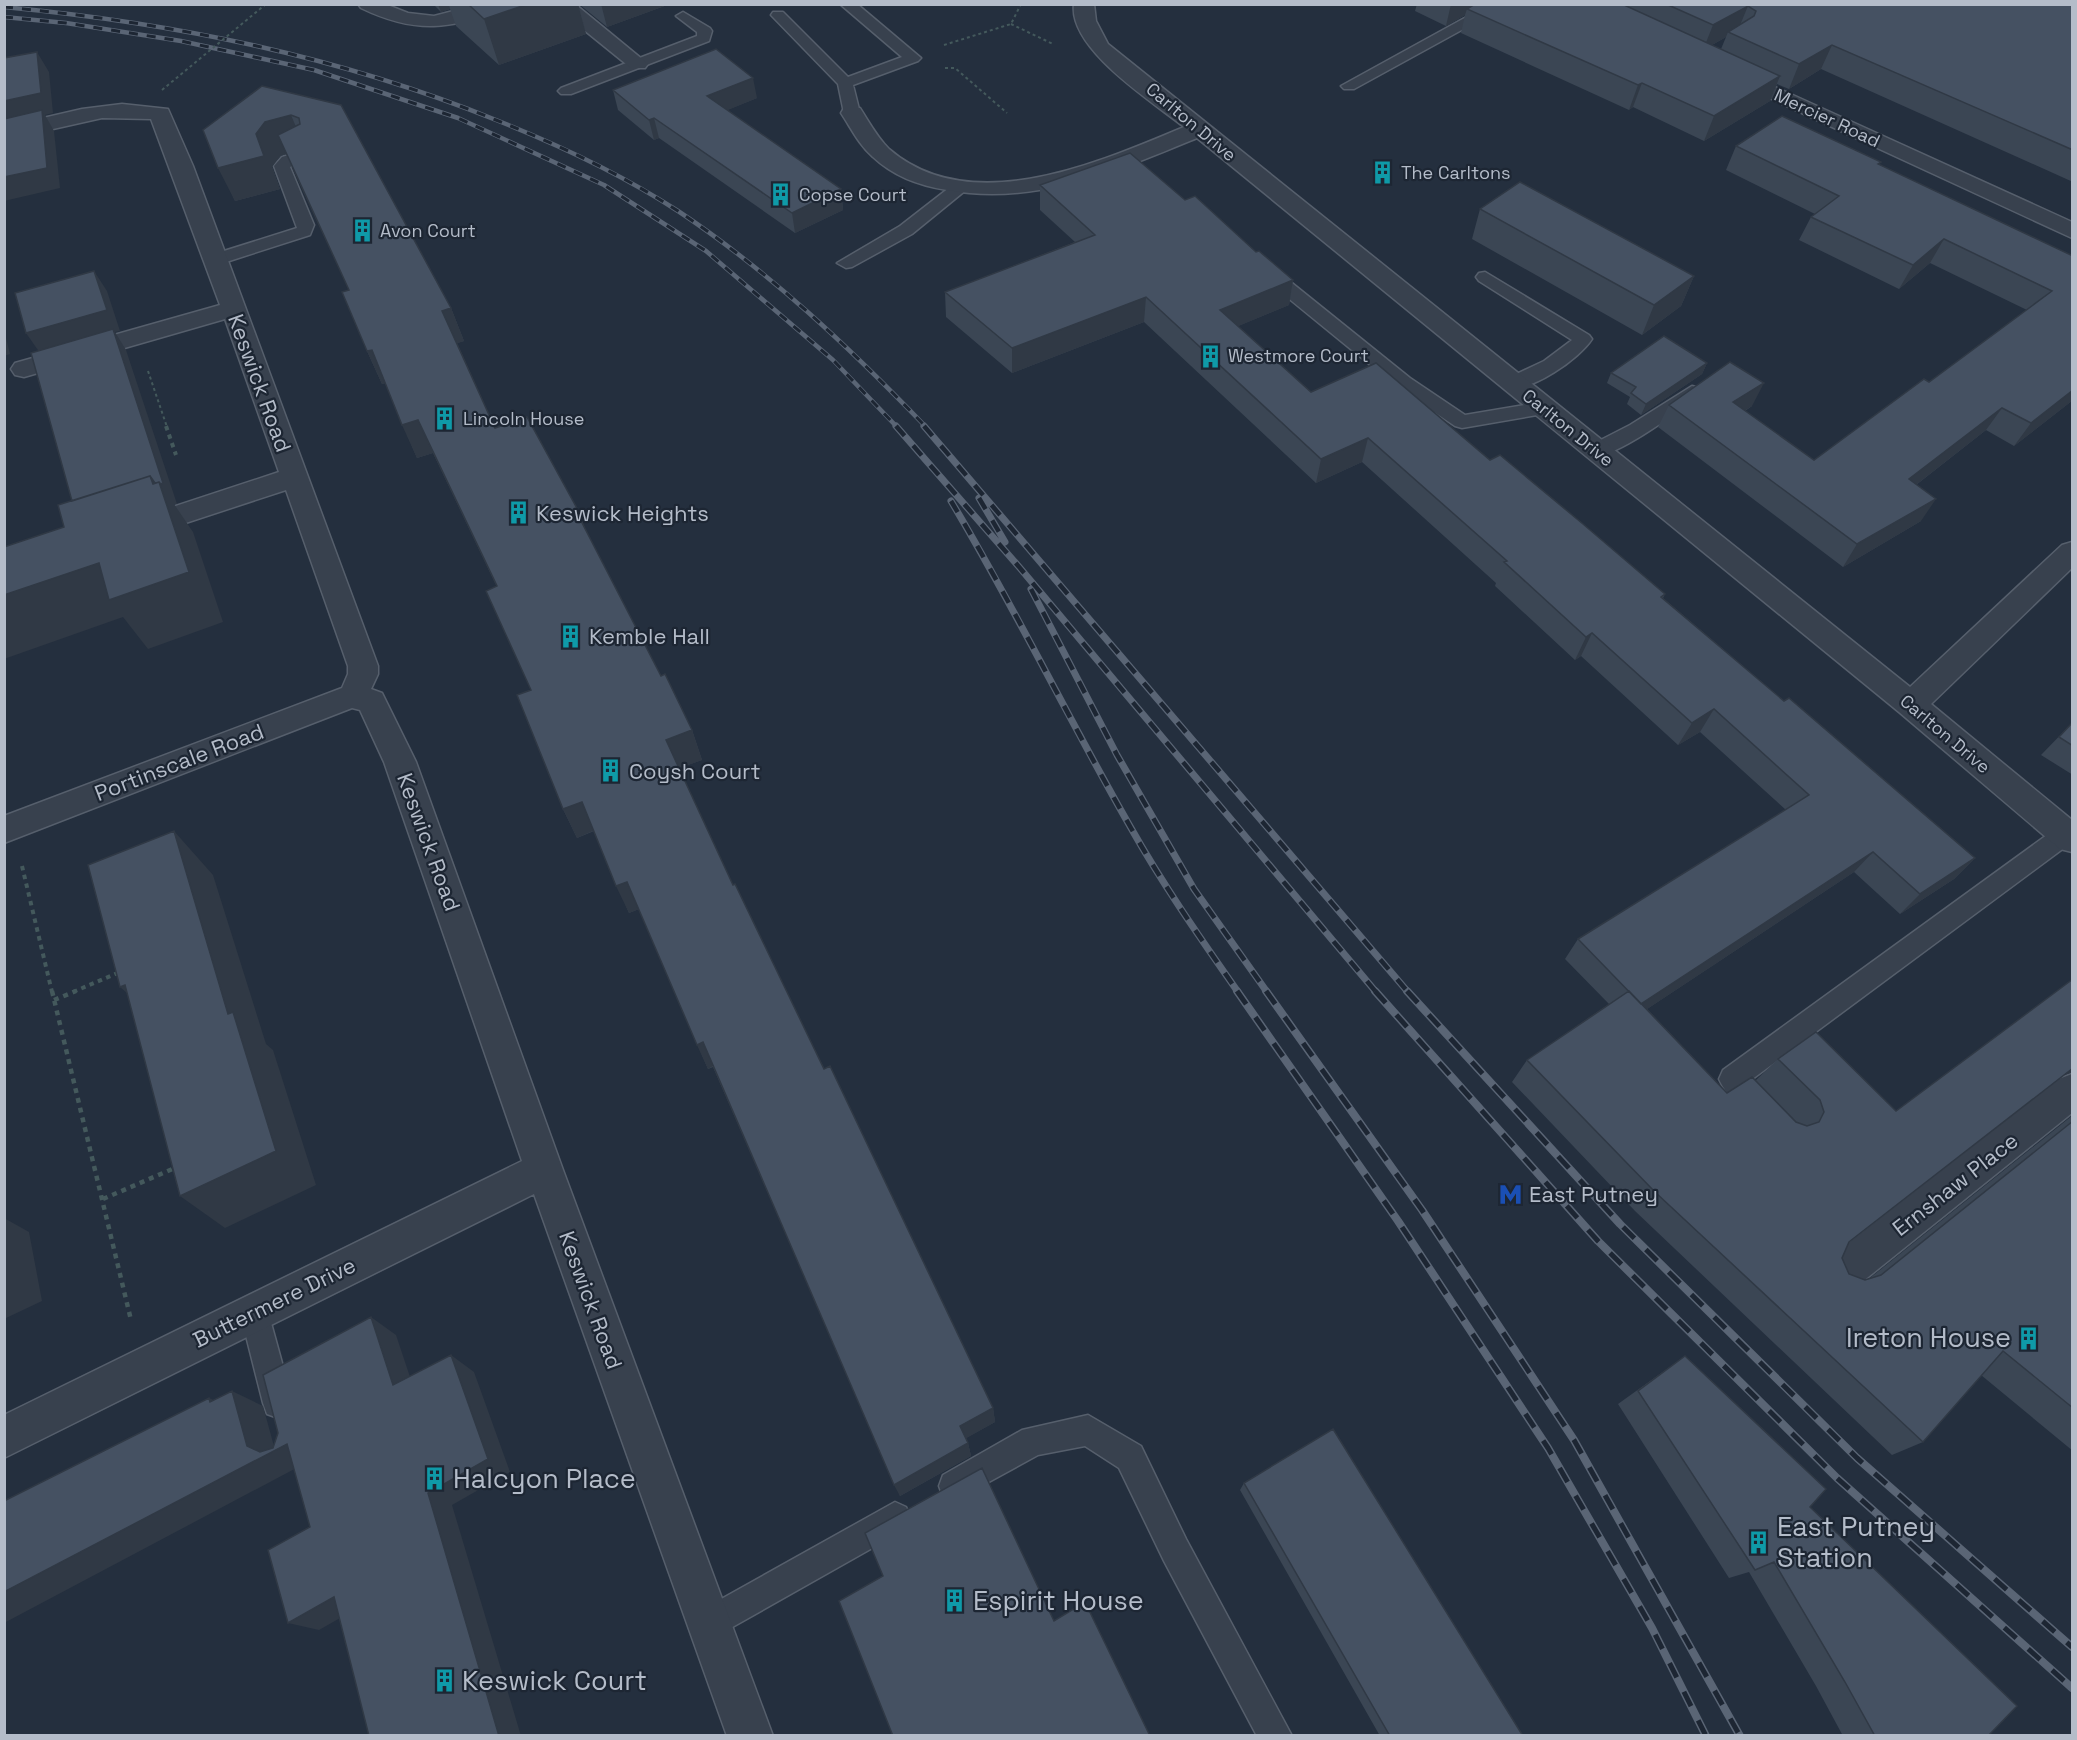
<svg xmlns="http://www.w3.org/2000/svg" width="2077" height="1740" font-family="'Space Grotesk',sans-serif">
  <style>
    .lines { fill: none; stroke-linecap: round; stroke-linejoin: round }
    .service-casing { stroke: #565f6c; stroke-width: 3 }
    .minor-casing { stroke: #565f6c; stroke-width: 3 }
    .path-far2 { stroke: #44595c; stroke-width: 2; stroke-dasharray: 3 3; stroke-linecap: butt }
    .path-far1 { stroke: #44595c; stroke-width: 4; stroke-dasharray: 4.5 4.5; stroke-linecap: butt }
    .path { stroke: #44595c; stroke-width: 4.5; stroke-dasharray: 5 5; stroke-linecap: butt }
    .service { fill: #38414e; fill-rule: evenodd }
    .minor { fill: #38414e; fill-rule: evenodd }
    .rail-far2-casing { stroke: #5a6575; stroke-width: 4.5 }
    .rail-far1-casing { stroke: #5a6575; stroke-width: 7 }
    .rail-casing { stroke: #5a6575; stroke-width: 8 }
    .rail-far2 { stroke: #1d2633; stroke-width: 3; stroke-dasharray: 9; stroke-linecap: butt }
    .rail-far1 { stroke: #1d2633; stroke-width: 4.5; stroke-dasharray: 13; stroke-linecap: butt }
    .rail { stroke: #1d2633; stroke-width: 5; stroke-dasharray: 16; stroke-linecap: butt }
    .path-bridge { stroke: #44595c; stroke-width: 2; stroke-dasharray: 3 3; stroke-linecap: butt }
    .wall { fill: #3b4654; fill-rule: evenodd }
    .shaded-wall { fill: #303945 }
    .building { fill: #455162; stroke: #303945; stroke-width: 1.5 }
    .labels { text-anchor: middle; stroke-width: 4.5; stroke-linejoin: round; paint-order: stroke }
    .far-street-label { font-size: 18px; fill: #b4bcc9; stroke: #1d2633 }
    .far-poi-label { font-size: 18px; fill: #b4bcc9; stroke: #1d2633; text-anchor: start }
    .street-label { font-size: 22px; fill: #b4bcc9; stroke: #1d2633 }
    .poi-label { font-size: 22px; fill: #b4bcc9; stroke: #1d2633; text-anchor: start }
    .near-poi-label { font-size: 27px; fill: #b4bcc9; stroke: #1d2633; text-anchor: start }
  </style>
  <rect width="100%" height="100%" fill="#242f3e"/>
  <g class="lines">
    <defs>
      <path id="service" d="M840 4H857L921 58 918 61 853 85 860 113 852 118 844 113 838 84 771 15 773 12H783L848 77 902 57Z
        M1490 4H1509L1354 89H1344L1341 86Z
        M683 12 710 28 712 31 709 41 571 94H561L558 91 561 88 697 36V32L676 16Z
        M306 150 312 152 314 155 290 167 314 225 310 235 220 264H208L205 260 208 256 297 228 274 166 282 157Z
        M960 182 966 184 968 187 966 190 912 234 852 267 846 268 837 263 900 226 954 184Z
        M1266 266 1272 267 1410 378 1465 415 1543 402 1550 404 1552 408 1550 412 1543 414 1462 428 1455 426 1396 386 1260 275 1257 271Z
        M1485 272 1589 335 1592 339C1580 358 1530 394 1506 387L1504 383 1506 379 1544 361 1572 340 1479 281 1476 277 1479 273Z
        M1692 386 1699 388 1701 392 1699 396C1678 411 1612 462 1589 456L1586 451 1589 446 1630 425Z
        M2066 824 2072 826V842L1751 1080 1770 1100 1774 1109 1770 1118 1761 1121C1745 1115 1726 1095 1719 1079L1723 1070 2058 827Z
        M254 1298 264 1302 268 1312 293 1403 289 1414 278 1418 267 1414 263 1403 240 1312 244 1302Z
        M1088 1415 1141 1446 1186 1539 1292 1736H1257L1164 1561 1119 1468 1085 1446 1038 1455 954 1501 943 1497 939 1486 943 1475 1022 1430Z
        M895 1502 906 1507 911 1518 906 1529 720 1634 709 1639 698 1634 693 1623 698 1612Z"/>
      <path id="minor" d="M358 4H385L408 13 434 16 480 4H510L507 8C451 29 417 35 361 8Z
        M552 4H575L648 64 645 68H631Z
        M1074 4H1094L1096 21 1108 44 1910 687 2062 545 2072 542V568L1931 704 2072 820V852L2060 849 1899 712 1197 138C1117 171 1036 206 947 190 920 186 893 176 873 157 859 145 851 128 841 113L844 108H860C869 122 877 137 889 149 971 220 1100 162 1184 127 1153 102 1068 49 1074 4Z
        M1731 67 2072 222V238L1724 77 1721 73 1724 69Z
        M122 104 168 109 193 166 378 666V674L371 689 382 693 416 762 563 1170 773 1736H727L534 1194 4 1458V1415L522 1161 384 762 360 710 352 708 4 843V816L342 688 348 674V666L286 490 140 538 130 535 126 528 130 521 279 472 225 319 24 377 15 375 11 369 15 363 220 305 151 119 102 118 4 140V127L82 109Z
        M2072 1074V1113L1852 1290 1838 1295 1824 1290 1818 1276 1824 1262 2059 1079Z"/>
    </defs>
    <!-- service casing -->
    <use href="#service" class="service-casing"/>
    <!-- minor casing -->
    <use href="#minor" class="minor-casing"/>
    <!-- path-far2 -->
    <path class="path-far2" d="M1011 24 1053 44
      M944 45 1011 24 1021 4
      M945 68H955L1007 113
      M148 371 167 427"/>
    <!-- path-far1 -->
    <path class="path-far1" d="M166 426 176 455
      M22 866 52 992
      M73 992 120 972"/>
    <!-- path -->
    <path class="path" d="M52 991 131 1320
      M54 1000 76 991
      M103 1199 177 1167"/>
    <!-- service -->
    <use href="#service" class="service"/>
    <!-- minor -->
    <use href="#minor" class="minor"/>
    <defs>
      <path id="rail-far2" d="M4 7C174 23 338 56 496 120 559 145 621 174 678 211 770 272 850 348 926 427
        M4 17 66 23 181 41 314 70 458 118 604 185 706 251 833 360 897 427"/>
      <path id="rail-far1" d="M896 426 1020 568 1376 992
        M924 426 1408 992
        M979 498 1005 542
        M951 501C1015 608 1069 720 1131 828 1163 885 1201 939 1238 992
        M1031 589 1117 755 1194 889 1267 992"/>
      <path id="rail" d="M1237 991 1398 1221 1548 1448 1652 1628 1706 1736
        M1266 991 1422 1210 1574 1440 1740 1736
        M1375 991 1598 1241 1837 1478 2072 1688
        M1407 991 1620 1224 1857 1458 2072 1647"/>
    </defs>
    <!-- rail-far2 casing -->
    <use href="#rail-far2" class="rail-far2-casing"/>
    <!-- rail-far1 casing -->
    <use href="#rail-far1" class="rail-far1-casing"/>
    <!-- rail casing -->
    <use href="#rail" class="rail-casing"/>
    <!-- rail-far2 -->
    <use href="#rail-far2" class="rail-far2"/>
    <!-- rail-far1 -->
    <use href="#rail-far1" class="rail-far1"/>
    <!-- rail -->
    <use href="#rail" class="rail"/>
    <!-- path-bridge -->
    <path class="path-bridge" d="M162 90 266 4"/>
  </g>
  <!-- wall -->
  <path class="wall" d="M433 4H578L586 34 499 65 456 26 450 9 441 12Z
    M579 4H670L607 27Z
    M1417 4H2073V182L1821 69 1789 89 1777 84 1770 101 1704 141 1633 107 1629 110 1461 33 1465 15 1446 26 1415 11ZM1726 37 1721 49 1712 45Z
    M613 90 757 98 727 110 841 189 843 210 795 233 659 138 654 140 618 110Z
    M341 105 451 308 464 341 457 343 495 428 586 532 661 676 692 730 702 760 679 768 733 885 993 1408 995 1422 966 1438 968 1443 971 1456 900 1496 713 1067 708 1069 639 909 629 913 594 831 577 838 563 809 531 690 497 587 433 453 417 458 385 383 382 384 367 351 349 290 286 154 280 156 272 167 280 189 235 201 203 130Z
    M1736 146 1879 165 2073 256V400L2014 446 1986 430 1916 485 1921 521 1843 567 1658 427 1669 405 1752 406 1745 411 1814 460 1929 382 2027 310 1930 263 1899 289 1799 240 1811 217 1815 214 1726 170Z
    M1040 185 1185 200 1293 280 1289 305 1238 326 1311 392 1490 460 1665 594 1663 598 1784 701 1975 858 1954 879 1900 914 1854 872 1647 1009 1727 1093 1756 1080 1778 1059 1896 1111 2073 979V1072L2063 1075 1849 1242 1842 1258 1849 1274 1865 1280 1870 1278 2073 1115V1451L1981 1375 1923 1442 1892 1455 1635 1211 1512 1082 1527 1060 1609 1004 1565 959 1578 939 1786 810 1700 732 1678 745 1581 656 1575 660 1495 586 1496 583 1362 462 1316 483 1144 322 1012 373 946 317 945 292 1075 242 1040 210Z
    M1480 209 1694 276 1681 306 1642 335 1472 239Z
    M1707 363 1702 374 1641 415 1627 404 1630 397 1607 383 1611 373Z
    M2073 722V775L2041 755Z
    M1685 1356 1810 1507 1988 1736H1843L1816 1686 1749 1572 1729 1578 1618 1404 1664 1371Z
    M1244 1483 1523 1736H1380L1240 1490Z"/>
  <!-- shaded-wall -->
  <path class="shaded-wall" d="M438 4H449L450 9 441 12Z
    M528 4H578L586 34 499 65 484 19Z
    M601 4H670L607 27Z
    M1451 4H1484L1467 9 1465 15 1446 26Z
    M1748 6 1738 30 1728 32 1726 37 1703 50 1713 25Z
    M1832 45 1821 69 1789 89 1799 64Z
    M37 52 49 72 53 113 45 115 54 131 60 188 4 201V101Z
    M1780 76 1770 101 1704 141 1714 116Z
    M753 78 757 98 711 117 707 96Z
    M1642 83 1633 107 1629 110 1638 85Z
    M291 115 305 148 280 156 272 167 280 189 235 201 218 168 256 134 265 122Z
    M654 118 659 138 654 140 649 120Z
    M841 189 843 210 795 233 792 213Z
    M1944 239 1930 263 1899 289 1913 265Z
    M94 271 107 291 120 331 115 332 126 350 177 504H174L193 532 223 622 148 649 123 617 4 659V595L153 484 150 476 160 484 40 353 26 333Z
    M1694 276 1681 306 1642 335 1654 305Z
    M1293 280 1289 305 1217 335 1220 310Z
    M1146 297 1144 322 1012 373V348Z
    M451 308 464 341 455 344 442 311Z
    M4 330 10 354 4 356Z
    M372 350 387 383 382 384 367 351Z
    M1707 363 1702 374 1641 415 1646 404Z
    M1764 383 1752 406 1722 425 1733 402Z
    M2073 390V400L2014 446 2031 423Z
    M2002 408 1986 430 1894 502 1909 479Z
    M418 420 433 453 417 458 402 425Z
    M1368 438 1362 462 1316 483 1321 459Z
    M1936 499 1921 521 1843 567 1857 544Z
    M579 512 591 544 577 513Z
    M1592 633 1581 656 1575 660 1586 637Z
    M1714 709 1700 732 1678 745 1692 723Z
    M692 730 702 760 677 769 666 740Z
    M582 802 595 830 577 838 563 809Z
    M174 831 213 875 266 1044 273 1050 316 1185 225 1228 180 1196 228 1014Z
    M1873 852 1854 872 1626 1023 1640 1004Z
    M1975 858 1954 879 1900 914 1920 894Z
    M627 882 639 909 629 913 616 886Z
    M125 985 165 1026 120 987Z
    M703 1042 713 1066 708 1069 697 1045Z
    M2073 1067V1072L2058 1077Z
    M4 1218 29 1232 42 1301 4 1319Z
    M371 1317 396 1335 418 1401 393 1385Z
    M451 1355 474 1372 510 1472 452 1505 521 1736H499L428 1493Z
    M232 1391 263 1406 275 1450 287 1444 317 1457 4 1623V1592L247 1446 210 1402 209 1398 237 1411Z
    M993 1408 995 1422 963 1440 960 1426Z
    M968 1443 971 1456 900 1496 894 1485Z
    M334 1597 363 1605 319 1630 288 1623Z"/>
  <!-- building -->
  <path class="building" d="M468 4H528L484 19Z
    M1475 4H1622L1780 76 1714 116 1642 83 1638 85 1467 9Z
    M1666 4H2073V150L1832 45 1799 64 1728 32 1754 16 1756 11 1748 6 1713 25Z
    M716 49 753 78 707 96 841 189 792 213 654 118 649 120 613 90Z
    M37 52 41 93 4 101V58Z
    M262 86 341 105 451 308 442 311 495 428 527 417 579 512 577 513 661 676 665 674 692 730 666 740 733 885 735 884 824 1069 830 1066 993 1408 960 1426 968 1443 894 1485 703 1042 697 1045 627 882 616 886 582 802 563 809 517 695 531 690 486 591 497 586 418 420 402 425 372 350 367 351 342 292 349 290 278 135 300 124 299 118 291 115 265 122 256 134 264 156 218 168 203 130Z
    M42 110 47 168 4 177V119Z
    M1782 116 1881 162 1878 164 2073 256V390L2031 423 2002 408 1909 479 1936 499 1857 544 1669 405 1730 362 1764 383 1733 402 1814 460 1924 379 1929 382 2052 291 1944 239 1913 265 1811 217 1839 196 1736 146Z
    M1130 153 1185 200 1195 196 1256 252 1259 251 1293 280 1220 310 1311 392 1376 363 1490 460 1500 455 1583 524 1665 594 1661 597 1784 701 1789 698 1975 858 1920 894 1873 852 1641 1004 1578 939 1809 795 1714 709 1692 723 1592 633 1586 637 1504 562 1507 561 1368 438 1321 459 1146 297 1012 348 945 292 1095 235 1040 185Z
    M1520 182 1694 276 1654 305 1480 209Z
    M94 271 107 310 26 333 15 293Z
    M113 329 163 483 161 484 159 482 155 483 150 476 72 501 31 353Z
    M1664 336 1707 363 1646 404 1631 393 1636 387 1611 373Z
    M150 476 153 484 159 482 189 572 109 600 99 563 4 595V547L64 527 58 505Z
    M2073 722V746L2059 737Z
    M174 831 228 1014 233 1012 276 1151 180 1196 125 985 120 987 88 865Z
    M2073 979V1068L1849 1242 1842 1258 1849 1274 1865 1280 1881 1275 2073 1121V1408L2003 1351 1923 1442 1655 1192 1527 1060 1629 991 1727 1093 1752 1077 1796 1122 1807 1126 1819 1122 1824 1112 1820 1100 1778 1059 1816 1032 1896 1111Z
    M371 1317 393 1385 451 1355 488 1459 428 1493 499 1736H369L334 1597 288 1623 268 1550 310 1527 287 1444 4 1592V1501L209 1398 210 1402 232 1391 247 1446 260 1452 273 1448 278 1433 263 1375Z
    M1685 1356 1826 1489 1810 1507 2017 1706 1988 1736H1875L1845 1682 1774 1562 1755 1570 1638 1391Z
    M1333 1429 1523 1736H1390L1244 1483Z
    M982 1468 1054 1621 1085 1602 1150 1736H893L839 1601 883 1576 865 1533Z"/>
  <!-- icons -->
  <defs>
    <symbol id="building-bare" viewBox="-9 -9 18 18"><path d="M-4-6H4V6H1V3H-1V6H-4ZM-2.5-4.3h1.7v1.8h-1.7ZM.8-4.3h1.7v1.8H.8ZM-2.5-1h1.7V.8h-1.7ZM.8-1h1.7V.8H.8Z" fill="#0f9aa8" stroke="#1d2633" stroke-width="2.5" paint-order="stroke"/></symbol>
    <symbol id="metro-bare" viewBox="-9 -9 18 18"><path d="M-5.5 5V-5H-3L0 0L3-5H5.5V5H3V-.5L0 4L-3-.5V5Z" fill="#1a4fb4" stroke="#1d2633" stroke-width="2.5" paint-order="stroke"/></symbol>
  </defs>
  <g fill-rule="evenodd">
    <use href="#building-bare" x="1366" y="156" width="33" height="33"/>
    <use href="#building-bare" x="764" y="178" width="33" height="33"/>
    <use href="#building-bare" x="346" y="214" width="33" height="33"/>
    <use href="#building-bare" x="1194" y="340" width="33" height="33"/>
    <use href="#building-bare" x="428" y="402" width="33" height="33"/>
    <use href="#building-bare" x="502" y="496" width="33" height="33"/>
    <use href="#building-bare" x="554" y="620" width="33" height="33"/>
    <use href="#building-bare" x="594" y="754" width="33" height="33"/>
    <use href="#metro-bare" x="1494" y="1178" width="33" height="33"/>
    <use href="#building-bare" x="2012" y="1322" width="33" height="33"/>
    <use href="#building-bare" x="418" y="1462" width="33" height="33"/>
    <use href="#building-bare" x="1742" y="1526" width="33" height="33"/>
    <use href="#building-bare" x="938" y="1584" width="33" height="33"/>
    <use href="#building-bare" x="428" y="1664" width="33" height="33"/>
  </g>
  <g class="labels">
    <!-- far-street labels -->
    <g class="far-street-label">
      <text transform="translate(1827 118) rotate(25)" y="6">Mercier Road</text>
      <text transform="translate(1191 122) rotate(40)" y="6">Carlton Drive</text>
      <text transform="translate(1568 428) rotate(39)" y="6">Carlton Drive</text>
      <text transform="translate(1945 734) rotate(40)" y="6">Carlton Drive</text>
    </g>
    <!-- far-poi labels -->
    <g class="far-poi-label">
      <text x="1401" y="179">The Carltons</text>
      <text x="799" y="201">Copse Court</text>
      <text x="380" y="237">Avon Court</text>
      <text x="1228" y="362">Westmore Court</text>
      <text x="463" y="425">Lincoln House</text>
    </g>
    <!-- street labels -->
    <g class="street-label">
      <text transform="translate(260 383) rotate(70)" y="8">Keswick Road</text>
      <text transform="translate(179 762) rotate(-21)" y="8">Portinscale Road</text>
      <text transform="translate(429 842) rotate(70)" y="8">Keswick Road</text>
      <text transform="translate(1955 1184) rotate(-38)" y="8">Ernshaw Place</text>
      <text transform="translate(591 1300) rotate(70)" y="8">Keswick Road</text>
      <text transform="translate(274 1302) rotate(-26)" y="8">Buttermere Drive</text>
    </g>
    <!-- poi labels -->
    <g class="poi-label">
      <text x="536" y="521">Keswick Heights</text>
      <text x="589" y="644">Kemble Hall</text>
      <text x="629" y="779">Coysh Court</text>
      <text x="1529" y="1202">East Putney</text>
    </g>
    <!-- near-poi labels -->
    <g class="near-poi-label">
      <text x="2011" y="1347" text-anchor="end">Ireton House</text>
      <text x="453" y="1488">Halcyon Place</text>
      <text x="1777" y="1536">East Putney<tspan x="1777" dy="31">Station</tspan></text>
      <text x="973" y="1610">Espirit House</text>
      <text x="462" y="1690">Keswick Court</text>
    </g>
  </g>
  <!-- border -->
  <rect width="2077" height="1740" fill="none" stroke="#b4bcc9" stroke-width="12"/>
</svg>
